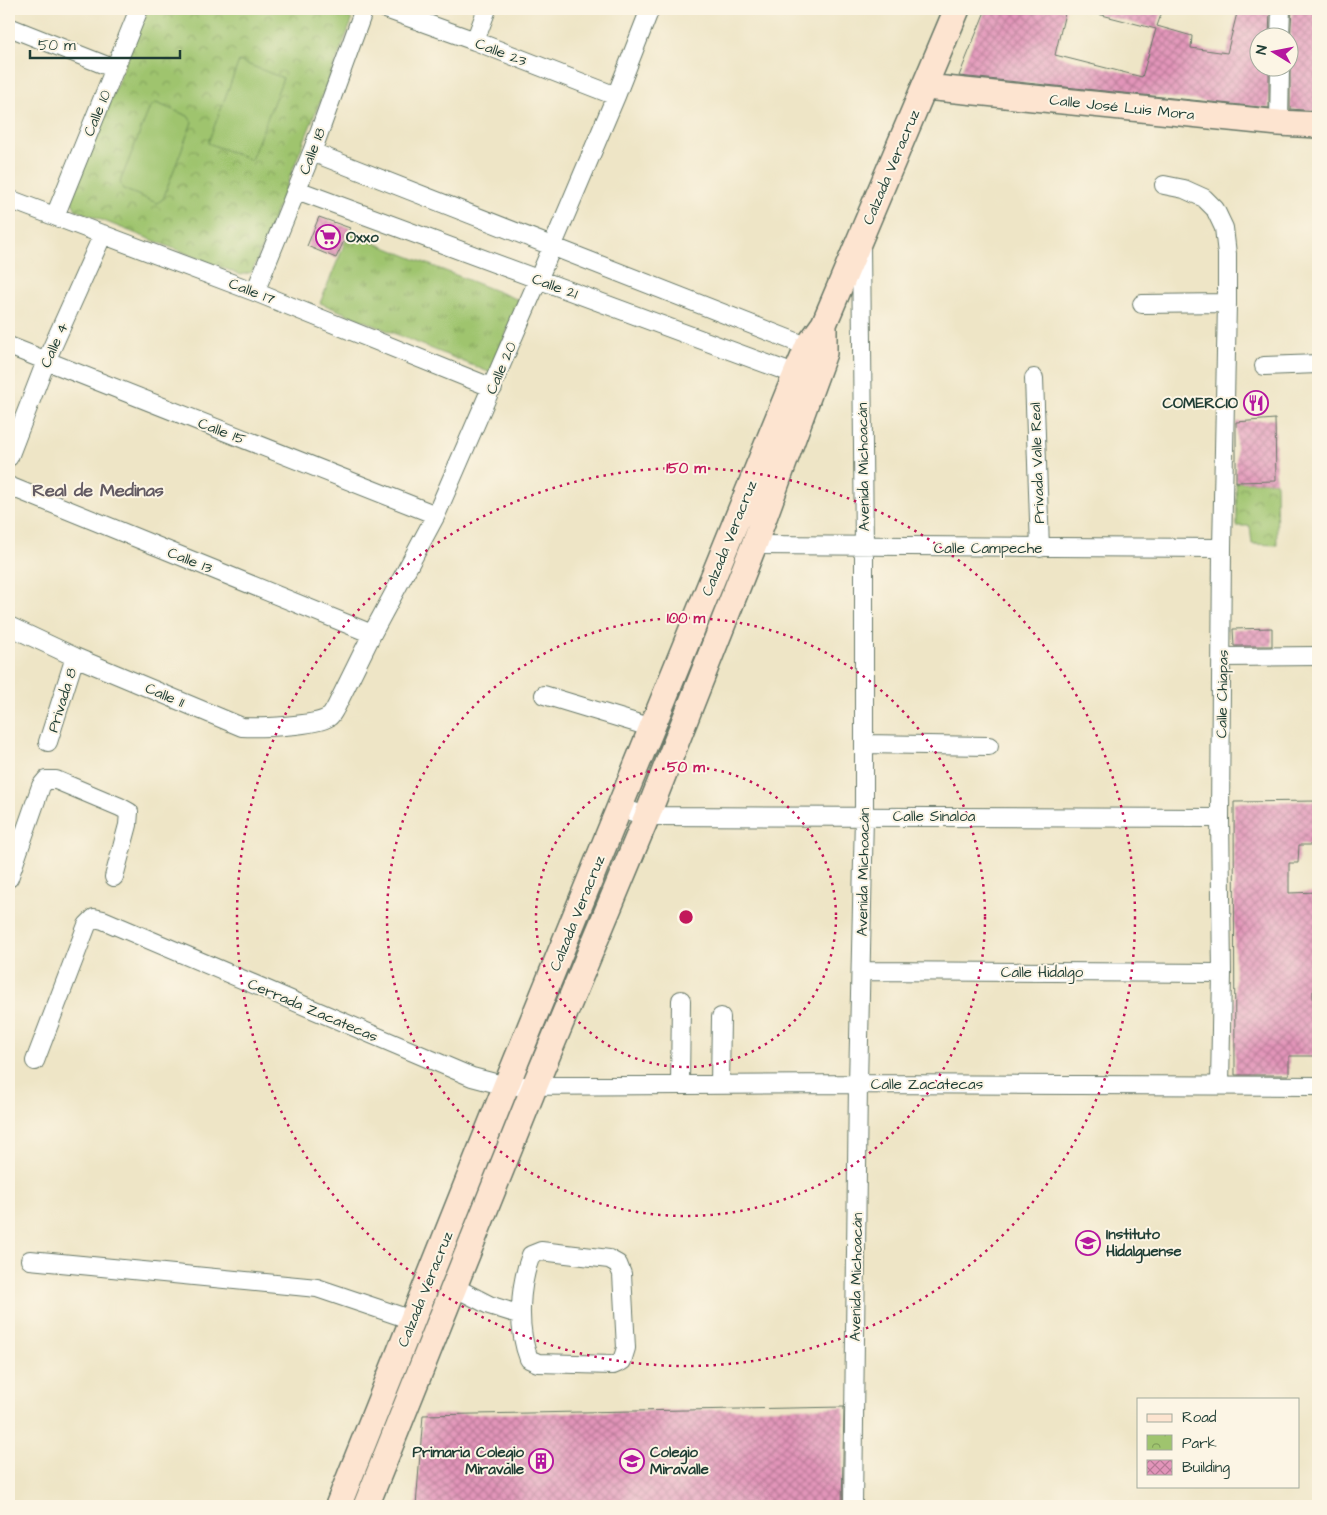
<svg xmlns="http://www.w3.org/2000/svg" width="1327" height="1515" font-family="'Architects Daughter',sans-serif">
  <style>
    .grass { fill: url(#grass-tufts); stroke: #5f8051 }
    .park { fill: url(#park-crowns); stroke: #5f8051 }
    .pitch { fill: #9fc46e; stroke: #5f8051 }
    .building { fill: url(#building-cross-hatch) }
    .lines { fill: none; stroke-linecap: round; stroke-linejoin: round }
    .street-casing { stroke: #677867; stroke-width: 20 }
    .secondary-casing { stroke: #677867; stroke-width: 28 }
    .street { stroke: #fff; stroke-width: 18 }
    .secondary { stroke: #fde4d0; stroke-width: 25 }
    .ring { fill: none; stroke: #c2185b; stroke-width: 2.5; stroke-dasharray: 2.5 5 }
    .labels { text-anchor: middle; stroke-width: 4; stroke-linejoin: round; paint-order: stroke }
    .street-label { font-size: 15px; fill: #1f3d34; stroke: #fcf5e5 }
    .poi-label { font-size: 15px; font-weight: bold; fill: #1f3d34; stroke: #fcf5e5; text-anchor: start }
    .quarter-label { font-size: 18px; font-weight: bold; fill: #635b63; stroke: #fcf5e5 }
    .centre { fill: #c2185b; stroke: #fcf5e5; stroke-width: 2.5 }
    .ring-label { font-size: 15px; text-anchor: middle; font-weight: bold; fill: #c2185b; stroke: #fcf5e5; stroke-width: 4; stroke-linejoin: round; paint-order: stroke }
  </style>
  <defs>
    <pattern id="grass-tufts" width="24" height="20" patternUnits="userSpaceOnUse" patternTransform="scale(1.25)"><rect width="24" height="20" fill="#9fc46e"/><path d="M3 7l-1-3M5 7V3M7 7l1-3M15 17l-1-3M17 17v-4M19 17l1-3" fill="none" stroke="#81a05b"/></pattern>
    <pattern id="park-crowns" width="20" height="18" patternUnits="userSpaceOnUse" patternTransform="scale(1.25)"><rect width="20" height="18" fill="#9fc46e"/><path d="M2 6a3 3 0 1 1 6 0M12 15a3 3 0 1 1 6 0" fill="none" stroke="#81a05b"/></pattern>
    <pattern id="building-cross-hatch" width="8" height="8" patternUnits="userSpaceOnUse" patternTransform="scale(1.25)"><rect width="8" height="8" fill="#e294b9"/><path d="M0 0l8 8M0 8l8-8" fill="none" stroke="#b77a97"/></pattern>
  </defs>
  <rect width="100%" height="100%" fill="#fcf5e5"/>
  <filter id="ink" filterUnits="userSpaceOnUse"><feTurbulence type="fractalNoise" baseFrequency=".02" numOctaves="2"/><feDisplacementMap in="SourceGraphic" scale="10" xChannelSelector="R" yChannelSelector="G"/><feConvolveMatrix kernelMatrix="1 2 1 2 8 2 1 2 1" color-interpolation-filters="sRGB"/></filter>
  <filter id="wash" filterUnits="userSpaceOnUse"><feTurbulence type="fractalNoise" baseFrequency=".0096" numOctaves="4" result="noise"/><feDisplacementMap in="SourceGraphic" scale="20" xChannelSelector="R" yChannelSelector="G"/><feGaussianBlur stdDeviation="1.12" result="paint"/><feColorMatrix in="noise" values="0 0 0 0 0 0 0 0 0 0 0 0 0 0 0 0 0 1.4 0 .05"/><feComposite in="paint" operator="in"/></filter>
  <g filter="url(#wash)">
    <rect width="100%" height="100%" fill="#eee5c6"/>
    <!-- grass -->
    <path class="grass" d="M349 233 519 300 491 373 320 303Z"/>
    <!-- park -->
    <path class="park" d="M147 9H345L352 21 252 272 241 275 76 210 71 200Z
      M1276 481 1277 545 1252 544 1250 526H1237L1236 482Z"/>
    <!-- pitch -->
    <path class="pitch" d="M239 61 283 78 251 160 208 143Z
      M156 103 188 116 192 122 163 199 157 203 123 189 120 182 150 107Z"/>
    <g id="blocks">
      <!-- building -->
      <path class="building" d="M986 9H1066L1055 55 1142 77 1156 29 1098 14 1099 9H1163L1157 26 1192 36 1191 48 1227 53 1238 9H1270L1269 38H1260V68H1269V108L959 76Z
        M1292 9H1318V111L1290 109V42Z
        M319 217 350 228 336 258 307 246Z
        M1275 419 1276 481 1236 482V422Z
        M1272 628V646H1234L1233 629Z
        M1318 801 1317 845H1299L1298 863H1289V893L1318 892V991H1313L1314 1028H1318V1056H1289V1075H1235L1234 802Z
        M844 1407 842 1506H416L423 1415Z"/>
    </g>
  </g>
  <g filter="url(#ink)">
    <use href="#blocks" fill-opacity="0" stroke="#677867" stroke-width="1"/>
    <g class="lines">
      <defs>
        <path id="street" d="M386 9 475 41 616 96
          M9 27 115 69
          M1280 38 1281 9
          M475 41 487 9
          M1279 123 1280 68
          M312 152 819 351
          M1164 185 1184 189 1204 198 1215 209 1224 228 1227 254V303L1222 548 1220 818 1222 973 1220 1085
          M297 190 805 378
          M9 199 255 292 493 388
          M55 216 139 9
          M255 292 312 152 364 9
          M1142 304 1227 303
          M9 346 436 515
          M1264 366 1318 364
          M1034 378 1040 548
          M9 457 46 361 103 234
          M9 486 372 634
          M754 545 1222 548
          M9 626 75 657 242 727C259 728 316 726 329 717 332 715 334 710 336 707L372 634 436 515 538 280 616 96 650 9
          M1222 657 1318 656
          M544 695 653 728
          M48 742 75 657
          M864 744 989 746
          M620 808 647 816 1220 818
          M9 878 41 786 46 780H56L120 807 129 812 128 825 114 877
          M862 971 1222 973
          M35 1061 87 925 94 918 103 920 432 1060 472 1077 506 1086 858 1084 1318 1086
          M680 1085 681 1000
          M720 1085 721 1017
          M541 1251 609 1259 618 1264 622 1274 626 1348 622 1361 613 1365 538 1363 529 1359C517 1328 519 1287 531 1255Z
          M30 1260 317 1288 412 1320
          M454 1287 489 1305 521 1315
          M853 1506 858 1084 864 816V547L861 244"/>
        <path id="secondary" d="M926 87 1279 123 1318 125
          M338 1506 506 1086 789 391 808 346 824 324 957 9
          M366 1506 535 1085 647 816 754 545 824 353V324"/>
      </defs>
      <!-- street casing -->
      <use href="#street" class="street-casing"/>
      <!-- secondary casing -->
      <use href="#secondary" class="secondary-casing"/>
      <!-- street -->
      <use href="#street" class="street"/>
      <!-- secondary -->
      <use href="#secondary" class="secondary"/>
    </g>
  </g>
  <!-- distance rings -->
  <g class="ring">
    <circle cx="686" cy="917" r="150"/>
    <circle cx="686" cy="917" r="299"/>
    <circle cx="686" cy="917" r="449"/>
  </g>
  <!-- icons -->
  <defs>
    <symbol id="supermarket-ring" viewBox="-11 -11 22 22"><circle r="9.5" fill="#fcf5e5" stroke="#b5179e" stroke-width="1.5"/><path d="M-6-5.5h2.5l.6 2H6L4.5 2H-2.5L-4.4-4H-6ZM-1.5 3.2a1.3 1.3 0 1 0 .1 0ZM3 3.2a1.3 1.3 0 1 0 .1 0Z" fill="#b5179e"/></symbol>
    <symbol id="restaurant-ring" viewBox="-11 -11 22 22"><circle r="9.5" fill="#fcf5e5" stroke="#b5179e" stroke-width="1.5"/><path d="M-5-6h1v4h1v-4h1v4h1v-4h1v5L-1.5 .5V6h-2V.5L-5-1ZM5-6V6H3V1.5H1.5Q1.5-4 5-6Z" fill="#b5179e"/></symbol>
    <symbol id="school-ring" viewBox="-11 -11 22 22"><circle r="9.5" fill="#fcf5e5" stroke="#b5179e" stroke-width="1.5"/><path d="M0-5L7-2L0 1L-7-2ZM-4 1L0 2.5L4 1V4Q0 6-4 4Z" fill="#b5179e"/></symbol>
    <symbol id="building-ring" viewBox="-11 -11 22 22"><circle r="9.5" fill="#fcf5e5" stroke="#b5179e" stroke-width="1.5"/><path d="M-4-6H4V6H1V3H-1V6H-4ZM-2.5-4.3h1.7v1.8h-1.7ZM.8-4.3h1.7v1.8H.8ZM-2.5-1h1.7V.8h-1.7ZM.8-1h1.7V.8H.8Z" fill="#b5179e"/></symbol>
  </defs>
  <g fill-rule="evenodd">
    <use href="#supermarket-ring" x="314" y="223" width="28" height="28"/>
    <use href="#restaurant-ring" x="1242" y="389" width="28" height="28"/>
    <use href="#school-ring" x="1074" y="1229" width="28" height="28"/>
    <use href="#building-ring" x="527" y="1447" width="28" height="28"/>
    <use href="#school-ring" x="618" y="1447" width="28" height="28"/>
  </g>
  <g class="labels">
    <!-- street labels -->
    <g class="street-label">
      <text transform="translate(501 52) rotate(21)" y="5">Calle 23</text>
      <text transform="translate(1122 107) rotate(6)" y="5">Calle José Luis Mora</text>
      <text transform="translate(97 113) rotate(-68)" y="5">Calle 10</text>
      <text transform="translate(312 151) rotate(-69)" y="5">Calle 18</text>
      <text transform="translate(891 167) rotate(-67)" y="5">Calzada Veracruz</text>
      <text transform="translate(555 286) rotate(20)" y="5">Calle 21</text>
      <text transform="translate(252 291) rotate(21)" y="5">Calle 17</text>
      <text transform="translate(54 345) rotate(-66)" y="5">Calle 4</text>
      <text transform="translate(501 368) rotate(-67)" y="5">Calle 20</text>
      <text transform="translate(222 431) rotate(21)" y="5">Calle 15</text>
      <text transform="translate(1037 463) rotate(-92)" y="5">Privada Valle Real</text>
      <text transform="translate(863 467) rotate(-91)" y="5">Avenida Michoacán</text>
      <text transform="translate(729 538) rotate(-68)" y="5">Calzada Veracruz</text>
      <text x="988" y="553">Calle Campeche</text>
      <text transform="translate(190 560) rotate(22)" y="5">Calle 13</text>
      <text transform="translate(1222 694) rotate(-89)" y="5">Calle Chiapas</text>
      <text transform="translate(165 695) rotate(23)" y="5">Calle 11</text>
      <text transform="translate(62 700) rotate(-73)" y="5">Privada 8</text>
      <text x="934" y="821">Calle Sinaloa</text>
      <text transform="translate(863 872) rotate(-89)" y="5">Avenida Michoacán</text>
      <text transform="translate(577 913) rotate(-68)" y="5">Calzada Veracruz</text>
      <text x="1042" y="977">Calle Hidalgo</text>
      <text transform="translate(313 1010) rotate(23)" y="5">Cerrada Zacatecas</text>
      <text x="927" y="1089">Calle Zacatecas</text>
      <text transform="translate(856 1277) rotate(-89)" y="5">Avenida Michoacán</text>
      <text transform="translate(425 1289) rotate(-68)" y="5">Calzada Veracruz</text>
    </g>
    <!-- poi labels -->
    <g class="poi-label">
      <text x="346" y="242">Oxxo</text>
      <text x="1238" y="408" text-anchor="end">COMERCIO</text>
      <text x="1106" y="1239">Instituto<tspan x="1106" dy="17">Hidalguense</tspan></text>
      <text x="524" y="1457" text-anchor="end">Primaria Colegio<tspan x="524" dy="17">Miravalle</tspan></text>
      <text x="650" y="1457">Colegio<tspan x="650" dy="17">Miravalle</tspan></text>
    </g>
    <!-- quarter labels -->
    <g class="quarter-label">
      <text x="98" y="496">Real de Medinas</text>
    </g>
  </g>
  <circle cx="686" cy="917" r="8" class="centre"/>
  <g class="ring-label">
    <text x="686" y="473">150 m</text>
    <text x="686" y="623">100 m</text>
    <text x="686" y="772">50 m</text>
  </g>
  <!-- margin -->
  <rect width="1327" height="1515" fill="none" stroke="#fcf5e5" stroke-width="30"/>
  <!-- legend -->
  <rect x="1137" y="1398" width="162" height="90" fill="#fcf5e5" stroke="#a4ab9e"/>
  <rect x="1147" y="1414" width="25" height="8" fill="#fde4d0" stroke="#a4ab9e"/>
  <text x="1182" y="1422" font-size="15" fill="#1f3d34">Road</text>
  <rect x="1147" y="1435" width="25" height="15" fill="url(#park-crowns)" stroke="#a4ab9e"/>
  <text x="1182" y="1448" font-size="15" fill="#1f3d34">Park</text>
  <rect x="1147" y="1460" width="25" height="15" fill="url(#building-cross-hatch)" stroke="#a4ab9e"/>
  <text x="1182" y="1472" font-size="15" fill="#1f3d34">Building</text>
  <!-- north arrow -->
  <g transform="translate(1274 52) rotate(280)"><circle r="24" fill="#fcf5e5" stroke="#a4ab9e"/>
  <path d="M0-4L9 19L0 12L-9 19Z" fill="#b5179e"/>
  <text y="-8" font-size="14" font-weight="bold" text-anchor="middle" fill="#1f3d34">N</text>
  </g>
  <!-- scale -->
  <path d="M30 50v8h150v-8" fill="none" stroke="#1f3d34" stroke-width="2.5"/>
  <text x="38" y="50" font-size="15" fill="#1f3d34" stroke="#fcf5e5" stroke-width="4" paint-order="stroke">50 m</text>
</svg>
